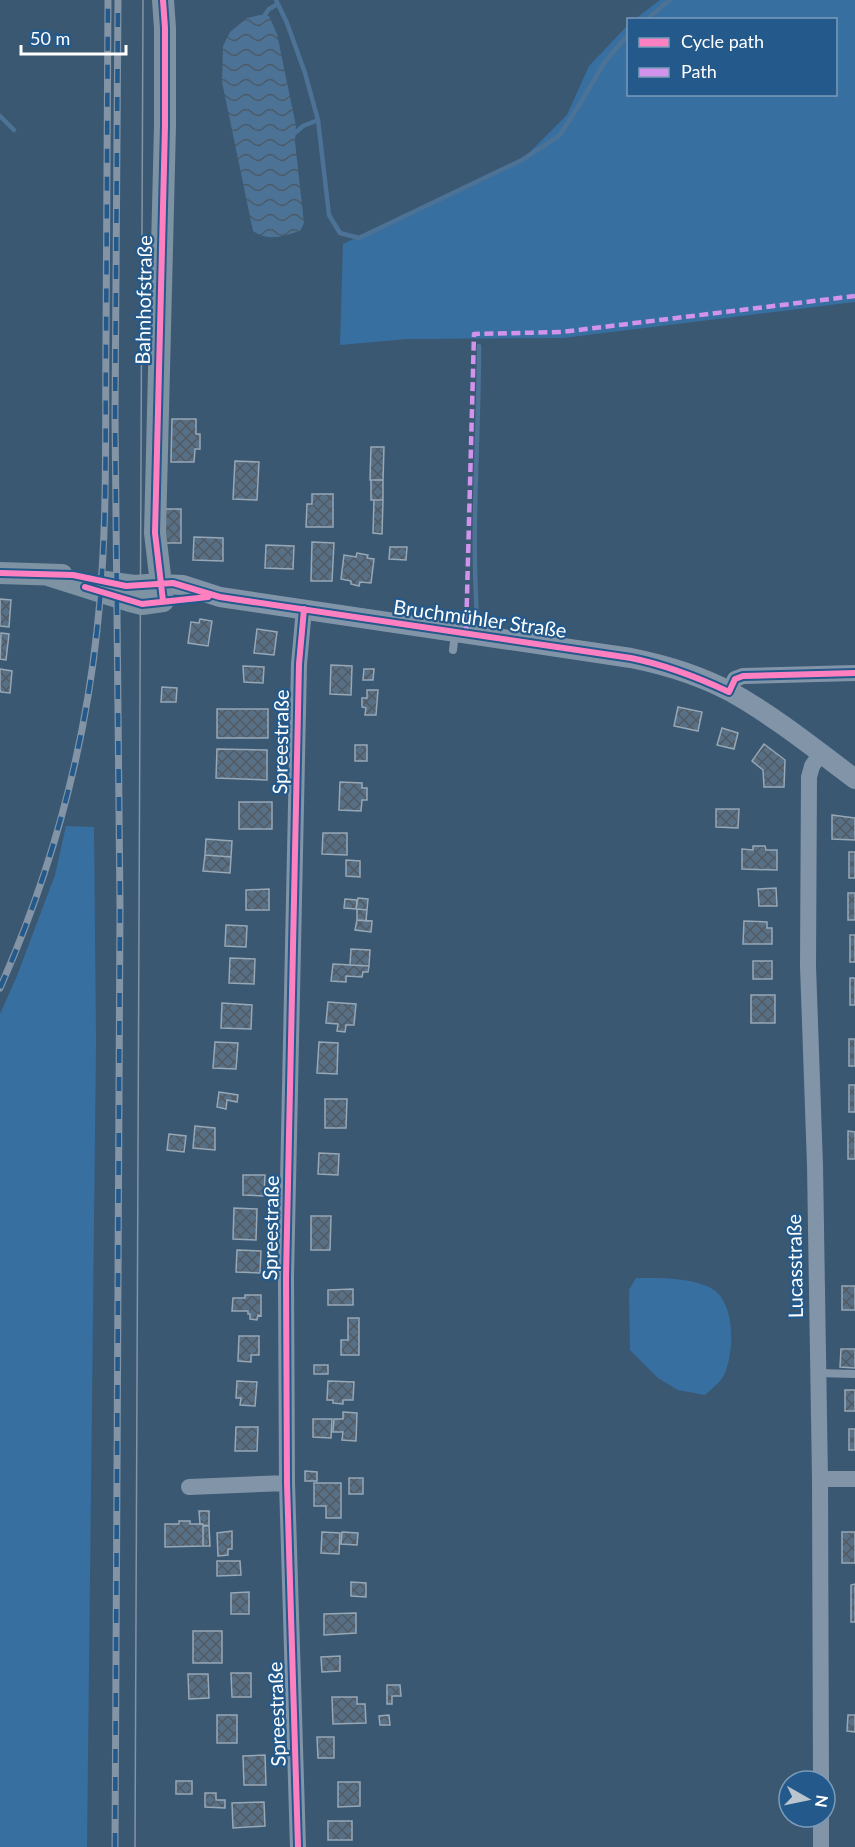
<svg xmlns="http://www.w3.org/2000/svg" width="855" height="1847" font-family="Lato,sans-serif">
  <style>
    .grass { fill: #386fa1 }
    .water { fill: url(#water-waves) }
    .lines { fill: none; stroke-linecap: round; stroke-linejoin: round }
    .stream { stroke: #4c7295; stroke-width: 4.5 }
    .building { fill: url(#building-cross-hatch); stroke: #96a7b6; stroke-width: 1.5 }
    .service { stroke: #8295a8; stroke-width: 8 }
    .minor { stroke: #8295a8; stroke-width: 16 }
    .tertiary { stroke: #8295a8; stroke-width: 20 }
    .secondary { stroke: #7d92a3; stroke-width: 22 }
    .tram { stroke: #8294a6; stroke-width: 1.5 }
    .rail-casing { stroke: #8294a6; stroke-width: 7 }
    .rail { stroke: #23598b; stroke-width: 4.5; stroke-dasharray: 14; stroke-linecap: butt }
    .quiet { stroke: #d193ec; stroke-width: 4.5; stroke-dasharray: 9 4.5; stroke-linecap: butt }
    .cycleway-casing { stroke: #23598b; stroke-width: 10 }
    .cycleway { stroke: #ff80c0; stroke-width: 6 }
    .labels { text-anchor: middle; stroke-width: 4.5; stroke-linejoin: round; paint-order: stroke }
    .street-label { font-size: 20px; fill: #fff; stroke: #23598b }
  </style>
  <defs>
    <pattern id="water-waves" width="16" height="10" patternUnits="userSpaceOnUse" patternTransform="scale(1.5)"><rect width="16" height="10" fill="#4c7295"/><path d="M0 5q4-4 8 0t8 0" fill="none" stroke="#4c5b69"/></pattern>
    <pattern id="building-cross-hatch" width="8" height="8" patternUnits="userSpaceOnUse" patternTransform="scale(1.5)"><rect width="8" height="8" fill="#587085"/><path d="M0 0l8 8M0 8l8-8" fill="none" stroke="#515a63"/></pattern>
  </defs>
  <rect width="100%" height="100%" fill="#3b5873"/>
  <!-- grass -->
  <path class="grass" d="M660 0H855V302L563 338 407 339 340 345 343 244 522 160 567 115 589 66 628 25V94H836V20L635 19Z
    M66 826 94 827 96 1043 87 1847H0V1014L17 976 55 875Z
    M636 1278C661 1278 685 1277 709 1287 736 1299 735 1352 724 1375 720 1383 711 1389 705 1395L678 1390 658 1378 630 1350 629 1290Z"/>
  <!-- water -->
  <path class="water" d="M260 15 269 16 277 34 296 126 295 142 304 223 300 231C283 236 269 242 253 231L222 82 223 46 230 32 247 18Z"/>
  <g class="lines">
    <!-- stream -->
    <path class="stream" d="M276 0 287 23 305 73 318 120 329 215 340 233 359 238 522 160 559 136 580 104 604 63 628 35
      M264 16 269 9 278 4
      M646 20 670 0
      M0 116 14 130
      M295 133 303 126 318 120
      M477 616C471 526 479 436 479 346"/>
  </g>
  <!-- building -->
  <path class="building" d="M172 419H196V434H200V449H195L194 462H171Z
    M371 447H384L383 480H370Z
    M235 461 259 462 257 500 233 499Z
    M371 480H383V500H371Z
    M312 494H333V527H306L307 504H312Z
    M374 500H383L382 534 373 533Z
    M163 509H181V543H163Z
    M194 537 223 538V561L193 560Z
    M312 542 334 543 332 581H311Z
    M266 545 294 546 293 569 265 568Z
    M390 547H407L406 560 389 559Z
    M357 553 368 555 367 558 374 559 371 583 360 582 359 586 351 584V581L341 579 344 555 356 557Z
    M0 599 11 600 9 627 0 626Z
    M200 619 212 621 208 646 188 643 191 622 199 623Z
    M257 629 277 632 274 655 254 653Z
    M1 633 9 634 6 660 0 659Z
    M331 665 352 666 351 695 330 694Z
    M243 666 264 667 263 683 244 682Z
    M0 669 12 671 10 693 1 692 0 690Z
    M364 669H374L373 680H363Z
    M162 687 177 688 176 702H161Z
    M367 690H378L376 715H365L366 708 362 707V698H367Z
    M678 707 702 712 698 731 674 726Z
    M217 709H268V738H217Z
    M722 728 738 733 734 749 717 745Z
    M764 744 785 760 784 787H764L763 770 752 761Z
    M355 745H367V761H355Z
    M217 749 267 750V780L216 778Z
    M340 782 362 783V788H367V800H362L361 811 339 810Z
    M239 802H272V829H239Z
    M716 809H739L738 828 716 827Z
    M832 815 855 818V840L832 839Z
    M323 833H347V855L322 854Z
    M206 839 232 841 231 857 205 855Z
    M753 846H765L766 850H777V870L742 869V849L753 850Z
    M849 852H855V878H849Z
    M205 855 231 857 230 873 203 871Z
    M346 860 360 861V877L346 876Z
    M776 888 777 906H759L758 889Z
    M269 889V910H246V890Z
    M848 893H855V920H848Z
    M358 898 368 899 367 910 356 909Z
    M345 899 357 900 356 909 344 908Z
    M357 909 367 910 366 921 357 920Z
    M357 920 372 921 371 932 355 930Z
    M744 921 767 922V928H772V944H743Z
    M226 925 247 926 246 947 225 946Z
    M850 935H855V962H850Z
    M351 949 370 950 369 966 350 965Z
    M230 958 255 959 254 984 229 983Z
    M753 961H772V979H753Z
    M333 964 369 966 368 972H363L362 977 346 976V982L331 981Z
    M850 978H855V1005H850Z
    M751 995H775V1023H751Z
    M328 1002 356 1004 354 1025H346L345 1032 337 1031 338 1024 326 1023Z
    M222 1003 252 1005 251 1029 221 1028Z
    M849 1039H855V1066H849Z
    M215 1042 238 1043 236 1069 213 1068Z
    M319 1042 338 1043 337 1074 317 1073Z
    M849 1085H855V1112H849Z
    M219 1092 238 1095 237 1102 227 1100 226 1109 217 1107Z
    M325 1099H347L346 1128H325Z
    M195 1126 215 1128V1150L193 1148Z
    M848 1131 855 1132V1159H848Z
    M169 1134 186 1136 184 1152 167 1150Z
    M319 1153 339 1154 338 1175 318 1174Z
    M243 1175H265L264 1196 243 1195Z
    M234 1208 257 1209 256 1240 233 1239Z
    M311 1216H331L330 1250H311Z
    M237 1250 261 1251 260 1273 236 1272Z
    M842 1286H855V1310H842Z
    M353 1289V1305H328V1290Z
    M245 1295H261V1316L258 1315 257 1320 250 1319V1314H248V1311H232L233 1298H245Z
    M348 1318H359V1355H341V1340H348Z
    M239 1336H259V1355H251V1362L238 1361Z
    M841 1349H855V1368L840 1367Z
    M314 1365H328V1374H314Z
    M237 1381 257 1382 255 1406 240 1405 241 1398H236Z
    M328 1381 354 1382 353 1400H343V1404L333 1403V1400H327Z
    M845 1390H855V1411H845Z
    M343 1412 357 1413 356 1441 342 1440 343 1432H333L334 1419H343Z
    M313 1419H332L331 1438 313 1437Z
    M236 1427H258L257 1451H235Z
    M849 1429H855V1450H849Z
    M305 1471 317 1472V1481H305Z
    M349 1478H363V1494H349Z
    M314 1483H341V1518H326V1506H314Z
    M199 1511H209V1526L200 1524Z
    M179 1521H190V1524H203V1546L165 1547V1524H179Z
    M203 1526H209L210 1546H203Z
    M232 1531V1549H228V1555L218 1556 217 1533Z
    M322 1532 340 1533 339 1554 321 1553Z
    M342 1532 358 1533 357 1545 341 1544Z
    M842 1532H855V1563H842Z
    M217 1561H240L241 1575 217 1576Z
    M351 1582 366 1583V1597L351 1596Z
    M855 1584V1622H851V1585Z
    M249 1592V1614H231V1593Z
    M356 1613V1633L324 1635V1614Z
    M193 1631H222V1663H193Z
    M340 1656V1671L322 1672 321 1657Z
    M231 1673H251V1697H232Z
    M188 1674H208L209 1698 189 1699Z
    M387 1685H400L401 1696H392V1704H387Z
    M332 1697H357V1704H365L366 1723 333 1724Z
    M217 1715H237V1743H217Z
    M389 1715 390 1725H380L379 1716Z
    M848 1715H855V1732L847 1731Z
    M317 1737H334V1758H318Z
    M265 1755 266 1785H244L243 1756Z
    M176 1781H192V1794H176Z
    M338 1782H360V1806L338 1807Z
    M205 1793H216V1800H225V1808L205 1807Z
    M264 1802 265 1826 233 1828 232 1803Z
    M328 1821H352V1840H328Z"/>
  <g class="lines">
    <!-- service -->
    <path class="service" d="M453 650 455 633
      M818 1373 855 1374"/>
    <!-- minor -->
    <path class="minor" d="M729 692 735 679 743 676 855 673
      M821 753 812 766 809 777 808 966 815 1165 820 1479 821 1781
      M820 1479H855
      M189 1487 287 1483
      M821 1817V1847
      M298 1847 287 1483 286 1277 299 664 304 609"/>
    <!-- tertiary -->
    <path class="tertiary" d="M161 584 183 585 220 597 631 658C666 665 699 675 731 692 774 716 815 749 855 779"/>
    <!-- secondary -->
    <path class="secondary" d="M0 573 62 575
      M48 575 130 601 142 604 163 601 155 533 165 126V28L163 0
      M106 582 134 586 161 584"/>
    <!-- tram -->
    <path class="tram" d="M135 1847 143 0"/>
    <defs>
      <path id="rail" d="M0 988C50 875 84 753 97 630 108 533 105 435 106 338 107 225 107 113 108 0
        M115 1847 120 907 115 417 118 0"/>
    </defs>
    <!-- rail casing -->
    <use href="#rail" class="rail-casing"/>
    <!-- rail -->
    <use href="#rail" class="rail"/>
    <!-- quiet -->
    <path class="quiet" d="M466 634 474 334 562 332 855 296"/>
    <defs>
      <path id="cycleway" d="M0 573 73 575 126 586 173 583 220 597 631 658C666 665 697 677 729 692L735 679 743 676 855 673
        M85 587 142 604 208 597
        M163 601 155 533 165 126V28L163 0
        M298 1847 287 1483 286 1277 299 664 304 609"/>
    </defs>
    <!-- cycleway casing -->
    <use href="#cycleway" class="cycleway-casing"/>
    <!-- cycleway -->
    <use href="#cycleway" class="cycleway"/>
  </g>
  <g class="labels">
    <!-- street labels -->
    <g class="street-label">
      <text transform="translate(144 300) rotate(-89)" y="7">Bahnhofstraße</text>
      <text transform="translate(480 619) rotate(8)" y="7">Bruchmühler Straße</text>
      <text transform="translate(281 742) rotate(-89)" y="7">Spreestraße</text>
      <text transform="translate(271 1228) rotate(-89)" y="7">Spreestraße</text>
      <text transform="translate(795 1266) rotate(-91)" y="7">Lucasstraße</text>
      <text transform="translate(277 1714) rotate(-92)" y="7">Spreestraße</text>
    </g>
  </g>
  <!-- legend -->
  <rect x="627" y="18" width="210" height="78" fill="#23598b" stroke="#7b9bb9" stroke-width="1.5"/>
  <rect x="639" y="38" width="30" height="9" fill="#ff80c0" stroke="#7b9bb9" stroke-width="1.5"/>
  <text x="681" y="48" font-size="18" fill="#ffffff">Cycle path</text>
  <rect x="639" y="68" width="30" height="9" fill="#d193ec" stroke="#7b9bb9" stroke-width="1.5"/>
  <text x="681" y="78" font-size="18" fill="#ffffff">Path</text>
  <!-- north arrow -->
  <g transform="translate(807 1799) rotate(99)"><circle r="28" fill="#23598b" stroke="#7b9bb9" stroke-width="1.5"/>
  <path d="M0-4.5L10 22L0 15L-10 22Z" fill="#bac5ce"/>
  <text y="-9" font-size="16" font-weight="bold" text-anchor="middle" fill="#ffffff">N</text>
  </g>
  <!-- scale -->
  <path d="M21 45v9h105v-9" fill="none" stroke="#ffffff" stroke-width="3"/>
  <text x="30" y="45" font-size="18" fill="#ffffff" stroke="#23598b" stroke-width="4.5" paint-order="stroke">50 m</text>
</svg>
